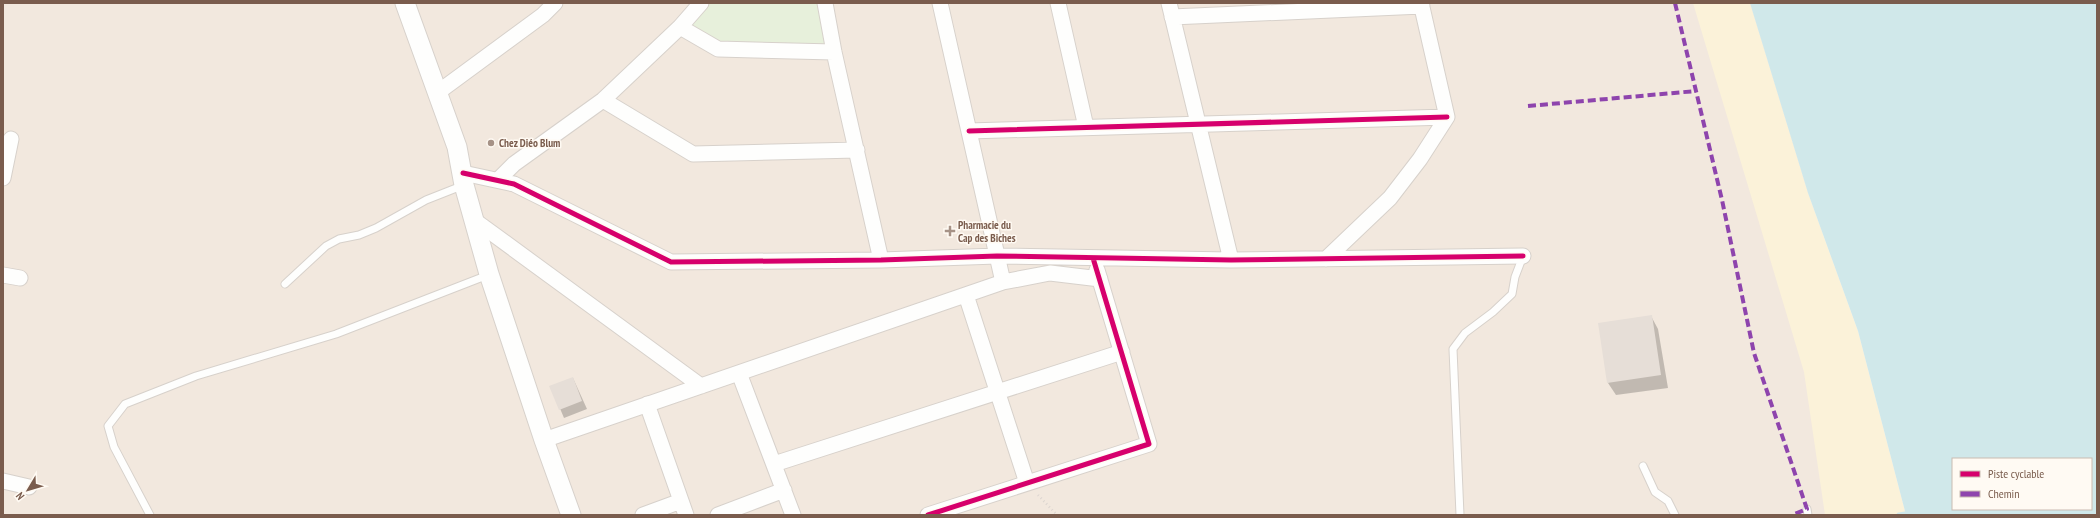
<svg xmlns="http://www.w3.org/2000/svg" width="2100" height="518" font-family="'PT Sans Narrow',sans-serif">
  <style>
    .residential { fill: #f2e8de }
    .green { fill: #e7f0db }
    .sand { fill: #fbf2d9 }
    .water { fill: #d0e8ea; fill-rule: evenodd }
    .shadow { fill: #0003 }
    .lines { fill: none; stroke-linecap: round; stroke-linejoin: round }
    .stream { stroke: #d0e8ea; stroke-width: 5 }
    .building { fill: #e6ded7 }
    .service-casing { stroke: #d7d1cb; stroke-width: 9 }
    .minor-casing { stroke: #d7d1cb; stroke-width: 17 }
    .tertiary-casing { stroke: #d7d1cb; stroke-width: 21 }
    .path { stroke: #dcd5d0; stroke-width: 2.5; stroke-dasharray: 1 3; stroke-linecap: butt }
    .service { stroke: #fefefd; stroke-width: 7 }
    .minor { stroke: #fefefd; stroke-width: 15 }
    .tertiary { stroke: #fefefd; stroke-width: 19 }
    .quiet { stroke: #8e44ad; stroke-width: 4; stroke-dasharray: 8 4; stroke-linecap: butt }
    .cycleway-casing { stroke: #fffaf3; stroke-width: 8 }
    .cycleway { stroke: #d6006c; stroke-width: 5 }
    .poi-dot { fill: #a69286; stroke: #fffaf3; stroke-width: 1.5 }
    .labels { text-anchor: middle; stroke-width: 3; stroke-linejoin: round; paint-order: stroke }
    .poi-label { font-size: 11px; font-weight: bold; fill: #7a5c4d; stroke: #fffaf3; text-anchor: start }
  </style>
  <rect width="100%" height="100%" fill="#f9f5f0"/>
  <!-- residential -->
  <path class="residential" d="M3 3H1750L1906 515H3Z"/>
  <!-- green -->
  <path class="green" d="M704 3H826L832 44 719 45 684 28Z"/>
  <!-- sand -->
  <path class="sand" d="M1693 3H1750L1808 193 1858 331 1906 515H1825L1804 372Z"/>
  <!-- water -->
  <path class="water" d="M1750 3H2097V515H1906L1858 331 1808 193ZM1953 459H2091V509H1953Z"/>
  <!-- shadow -->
  <path class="shadow" d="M1651 316 1658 329 1668 388 1616 395 1608 383Z
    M573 378 587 409 564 418 551 387Z"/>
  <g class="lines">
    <!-- stream -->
    <path class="stream" d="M1899 515 1905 514"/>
  </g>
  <!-- building -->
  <path class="building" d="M1652 315 1661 375 1607 383 1598 323Z
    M573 377 582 401 559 410 549 386Z"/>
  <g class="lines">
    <defs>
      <path id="service" d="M285 284 326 246 339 239 359 235 376 228 426 200 464 185
        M1643 466 1655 492 1668 501 1675 515
        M1807 509 1808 515
        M150 515 114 447 108 426 125 404 196 376 336 334 488 275
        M1460 515 1453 349 1465 333 1493 312 1512 294 1515 277 1523 256"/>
      <path id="minor" d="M825 3 834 52 881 260
        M940 3 1003 282
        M1058 3 1086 127
        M1169 3 1231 260
        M1172 17 1422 6
        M680 27 718 49 834 52
        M437 93 543 15 555 3
        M603 100 693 154 857 150
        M969 131 1447 117
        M463 173 514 184 671 262 881 260 997 256 1231 260 1523 256
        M3 178 11 139
        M498 180 514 164 603 100 680 27 701 3
        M474 220 701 386
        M1326 259 1390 198 1420 159 1447 117 1421 3
        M3 275 20 278
        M966 295 1027 483
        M739 373 793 515
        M647 404 686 515
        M544 440 1003 282 1050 273 1100 279
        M774 464 1122 352
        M3 481 29 487
        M643 515 681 501
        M718 515 784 490
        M928 515 1149 444 1097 270"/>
      <path id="tertiary" d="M405 3 457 147 464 185 489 274 544 440 571 515"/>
    </defs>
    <!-- service casing -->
    <use href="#service" class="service-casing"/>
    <!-- minor casing -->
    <use href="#minor" class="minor-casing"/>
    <!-- tertiary casing -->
    <use href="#tertiary" class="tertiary-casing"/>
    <!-- path -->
    <path class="path" d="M1038 495 1057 515"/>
    <!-- service -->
    <use href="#service" class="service"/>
    <!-- minor -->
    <use href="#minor" class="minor"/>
    <!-- tertiary -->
    <use href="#tertiary" class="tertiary"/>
    <!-- quiet -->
    <path class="quiet" d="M1675 3 1722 200 1754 353 1807 509 1792 515
      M1528 106 1696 91"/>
    <defs>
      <path id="cycleway" d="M969 131 1447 117
        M463 173 514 184 671 262 881 260 997 256 1231 260 1523 256
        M928 515 1149 444 1093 258"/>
    </defs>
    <!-- cycleway casing -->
    <use href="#cycleway" class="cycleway-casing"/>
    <!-- cycleway -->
    <use href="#cycleway" class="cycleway"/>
  </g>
  <!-- markers -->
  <g class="poi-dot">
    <circle cx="491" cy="143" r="4"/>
    <path d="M948 225h4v4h4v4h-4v4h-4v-4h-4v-4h4z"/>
  </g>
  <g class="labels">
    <!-- poi labels -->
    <g class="poi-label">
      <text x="499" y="147">Chez Diéo Blum</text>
      <text x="958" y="229">Pharmacie du<tspan x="958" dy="13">Cap des Biches</tspan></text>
    </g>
  </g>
  <!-- border -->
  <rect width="2100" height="518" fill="none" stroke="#7a5c4d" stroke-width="8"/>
  <!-- legend -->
  <rect x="1952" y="458" width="140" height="52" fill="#fffaf3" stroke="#cabbb1"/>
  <rect x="1960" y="471" width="20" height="6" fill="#d6006c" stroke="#cabbb1"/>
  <text x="1988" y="478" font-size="12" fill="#7a5c4d">Piste cyclable</text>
  <rect x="1960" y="491" width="20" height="6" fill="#8e44ad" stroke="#cabbb1"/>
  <text x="1988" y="498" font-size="12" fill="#7a5c4d">Chemin</text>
  <!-- north arrow -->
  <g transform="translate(28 490) rotate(232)" stroke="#fffaf3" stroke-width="3" paint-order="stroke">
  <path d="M0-3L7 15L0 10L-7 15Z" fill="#7a5c4d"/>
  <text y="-6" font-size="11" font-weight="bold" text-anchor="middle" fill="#7a5c4d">N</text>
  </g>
</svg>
